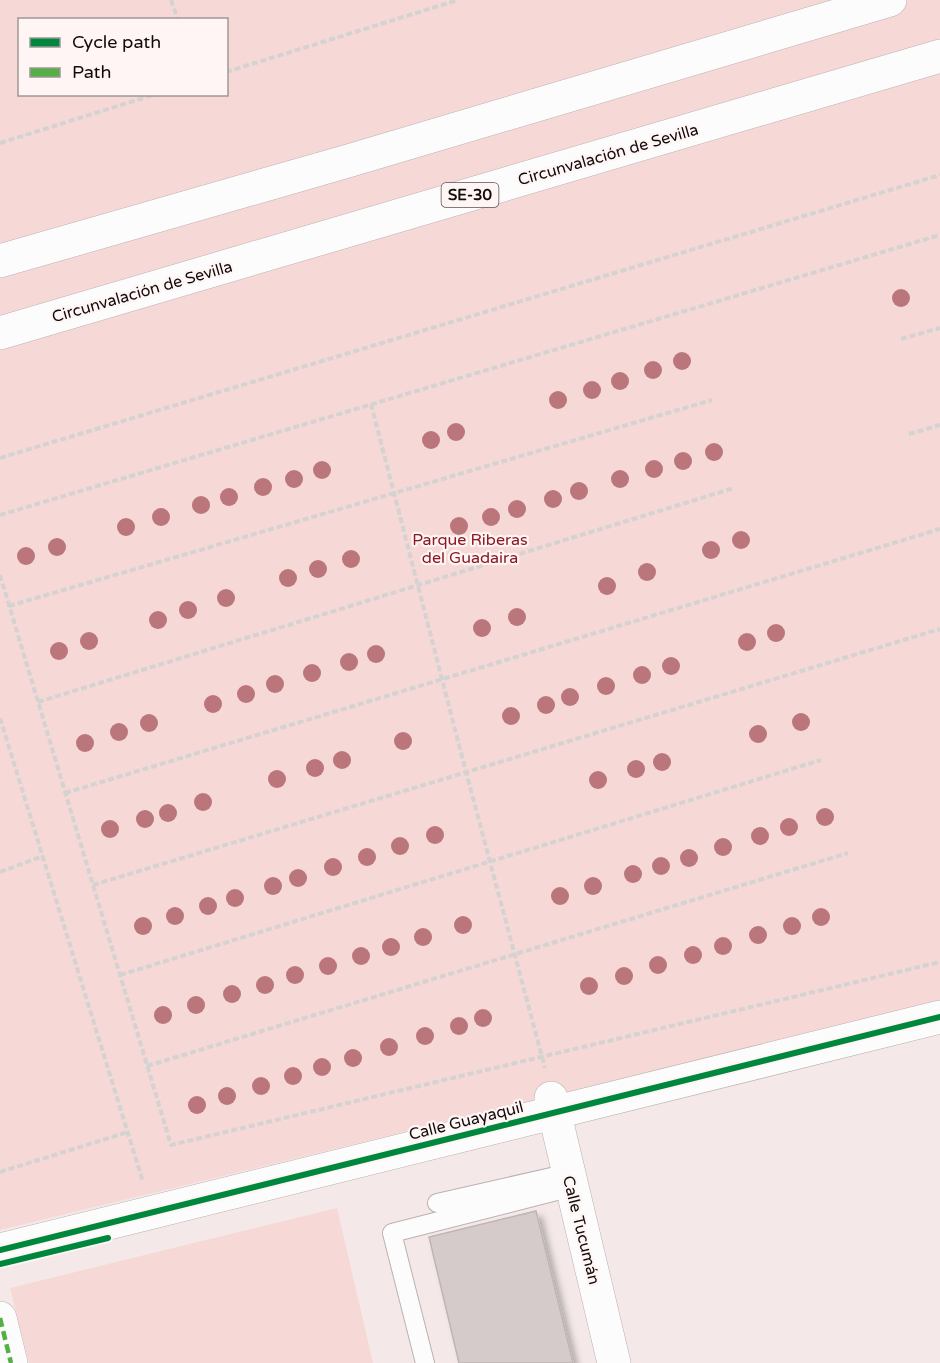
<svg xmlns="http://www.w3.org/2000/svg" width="940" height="1363" font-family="'Varela Round',sans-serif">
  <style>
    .green { fill: #f6d8d6; fill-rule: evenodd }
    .building { fill: #d4cbca; stroke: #beb5b4; stroke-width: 1.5; filter: url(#shadow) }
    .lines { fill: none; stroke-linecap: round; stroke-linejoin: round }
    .lane-casing { stroke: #bab1b1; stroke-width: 20 }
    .street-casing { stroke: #bab1b1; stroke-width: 34 }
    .highway-casing { stroke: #bab1b1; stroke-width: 34 }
    .path { stroke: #d5d2d2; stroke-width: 4; stroke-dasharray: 6 3; stroke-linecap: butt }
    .lane { stroke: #fdfcfc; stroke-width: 18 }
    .street { stroke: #fdfcfc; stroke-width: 33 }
    .highway { stroke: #fdfcfc; stroke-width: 33 }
    .quiet { stroke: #54b044; stroke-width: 4.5; stroke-dasharray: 9 4.5; stroke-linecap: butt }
    .cycleway-casing { stroke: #fef5f4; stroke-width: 10 }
    .cycleway { stroke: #00873e; stroke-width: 6 }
    .tree { fill: #ba767b }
    .labels { text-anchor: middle; stroke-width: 4.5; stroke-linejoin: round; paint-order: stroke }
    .shield { fill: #fef5f4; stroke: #595151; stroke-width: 1.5 }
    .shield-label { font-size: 15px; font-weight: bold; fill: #120b0b }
    .street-label { font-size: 16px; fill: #120b0b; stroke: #fef5f4 }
    .park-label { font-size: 16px; fill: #8b1722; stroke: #fef5f4 }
  </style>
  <defs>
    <filter id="shadow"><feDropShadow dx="5.5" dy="5.5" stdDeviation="3" flood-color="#0004"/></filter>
  </defs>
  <rect width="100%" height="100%" fill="#f4e9e8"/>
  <!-- green -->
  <path class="green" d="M0 0H940V1002L0 1230ZM20 20H226V94H20Z
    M337 1208 373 1363H29L10 1288Z"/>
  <!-- building -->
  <path class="building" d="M536 1211 573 1363H459L429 1237Z"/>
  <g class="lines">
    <defs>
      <path id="lane" d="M437 1203 569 1173
        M425 1363 392 1233 572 1187"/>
      <path id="street" d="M551 1098 614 1363
        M0 1250 940 1017
        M0 1318 11 1363"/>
      <path id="highway" d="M0 261 348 161 890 0
        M0 333 940 56"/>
    </defs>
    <!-- lane casing -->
    <use href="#lane" class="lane-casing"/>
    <!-- street casing -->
    <use href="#street" class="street-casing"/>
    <!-- highway casing -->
    <use href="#highway" class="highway-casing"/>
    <!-- path -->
    <path class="path" d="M171 0 178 20
      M226 72 458 0
      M0 143 156 94
      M901 339 940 328
      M371 404 466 772 545 1068
      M909 434 940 425
      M0 458 940 175
      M0 515 940 235
      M0 575 171 1145 940 962
      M9 606 712 400
      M38 702 734 488
      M0 718 143 1182
      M65 793 940 529
      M0 872 43 856
      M93 885 940 629
      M120 975 821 760
      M147 1066 848 853
      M0 1172 128 1132"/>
    <!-- lane -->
    <use href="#lane" class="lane"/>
    <!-- street -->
    <use href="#street" class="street"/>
    <!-- highway -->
    <use href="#highway" class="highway"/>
    <!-- quiet -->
    <path class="quiet" d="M0 1318 11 1363"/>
    <defs>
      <path id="cycleway" d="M0 1250 940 1017
        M0 1264 108 1238"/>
    </defs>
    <!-- cycleway casing -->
    <use href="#cycleway" class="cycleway-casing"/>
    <!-- cycleway -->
    <use href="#cycleway" class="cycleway"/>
  </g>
  <!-- trees -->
  <g class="tree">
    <circle cx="901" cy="298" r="9"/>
    <circle cx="682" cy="361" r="9"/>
    <circle cx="653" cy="370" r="9"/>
    <circle cx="620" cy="381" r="9"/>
    <circle cx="592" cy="390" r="9"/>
    <circle cx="558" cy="400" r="9"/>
    <circle cx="456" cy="432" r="9"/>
    <circle cx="431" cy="440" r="9"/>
    <circle cx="714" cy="452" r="9"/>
    <circle cx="683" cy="461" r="9"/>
    <circle cx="654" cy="469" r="9"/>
    <circle cx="322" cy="470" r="9"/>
    <circle cx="294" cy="479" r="9"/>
    <circle cx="620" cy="479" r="9"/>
    <circle cx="263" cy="487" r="9"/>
    <circle cx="579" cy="491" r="9"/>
    <circle cx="229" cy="497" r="9"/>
    <circle cx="553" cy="499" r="9"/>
    <circle cx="201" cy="505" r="9"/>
    <circle cx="517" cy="509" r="9"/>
    <circle cx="161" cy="517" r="9"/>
    <circle cx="491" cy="517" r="9"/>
    <circle cx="459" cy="526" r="9"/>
    <circle cx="126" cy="527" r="9"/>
    <circle cx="741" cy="540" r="9"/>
    <circle cx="57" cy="547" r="9"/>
    <circle cx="711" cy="550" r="9"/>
    <circle cx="26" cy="556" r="9"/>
    <circle cx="351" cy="559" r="9"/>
    <circle cx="318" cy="569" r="9"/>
    <circle cx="647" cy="572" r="9"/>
    <circle cx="288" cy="578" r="9"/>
    <circle cx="607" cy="586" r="9"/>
    <circle cx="226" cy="598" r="9"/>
    <circle cx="188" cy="610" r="9"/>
    <circle cx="517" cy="617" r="9"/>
    <circle cx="158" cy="620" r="9"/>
    <circle cx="482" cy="628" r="9"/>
    <circle cx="776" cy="633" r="9"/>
    <circle cx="89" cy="641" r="9"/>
    <circle cx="747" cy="642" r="9"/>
    <circle cx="59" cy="651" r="9"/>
    <circle cx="376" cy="654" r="9"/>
    <circle cx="349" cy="662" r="9"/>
    <circle cx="671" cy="666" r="9"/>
    <circle cx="312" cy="673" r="9"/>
    <circle cx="642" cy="675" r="9"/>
    <circle cx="275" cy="684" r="9"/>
    <circle cx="606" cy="686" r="9"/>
    <circle cx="246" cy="694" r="9"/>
    <circle cx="570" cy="697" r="9"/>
    <circle cx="213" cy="704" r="9"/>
    <circle cx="546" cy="705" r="9"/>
    <circle cx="511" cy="716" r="9"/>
    <circle cx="801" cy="722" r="9"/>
    <circle cx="149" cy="723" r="9"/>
    <circle cx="119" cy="732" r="9"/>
    <circle cx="758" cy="734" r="9"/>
    <circle cx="403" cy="741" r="9"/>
    <circle cx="85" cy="743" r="9"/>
    <circle cx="342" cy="760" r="9"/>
    <circle cx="662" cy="762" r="9"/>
    <circle cx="315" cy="768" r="9"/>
    <circle cx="636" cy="769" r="9"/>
    <circle cx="277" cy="779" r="9"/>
    <circle cx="598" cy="780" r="9"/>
    <circle cx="203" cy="802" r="9"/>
    <circle cx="168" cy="813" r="9"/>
    <circle cx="825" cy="817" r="9"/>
    <circle cx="145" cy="819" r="9"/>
    <circle cx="789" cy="827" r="9"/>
    <circle cx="110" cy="829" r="9"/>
    <circle cx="435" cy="835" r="9"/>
    <circle cx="760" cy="836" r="9"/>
    <circle cx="400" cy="846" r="9"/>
    <circle cx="723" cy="847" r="9"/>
    <circle cx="367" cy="857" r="9"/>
    <circle cx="689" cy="858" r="9"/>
    <circle cx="661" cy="866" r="9"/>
    <circle cx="333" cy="867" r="9"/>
    <circle cx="633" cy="874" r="9"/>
    <circle cx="298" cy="878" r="9"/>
    <circle cx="273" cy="886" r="9"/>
    <circle cx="593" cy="886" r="9"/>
    <circle cx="560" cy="896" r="9"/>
    <circle cx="235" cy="898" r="9"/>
    <circle cx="208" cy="906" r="9"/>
    <circle cx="175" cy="916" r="9"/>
    <circle cx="821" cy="917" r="9"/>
    <circle cx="463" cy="925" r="9"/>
    <circle cx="143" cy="926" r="9"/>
    <circle cx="792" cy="926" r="9"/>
    <circle cx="758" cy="935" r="9"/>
    <circle cx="423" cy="937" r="9"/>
    <circle cx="723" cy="946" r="9"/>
    <circle cx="391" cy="947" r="9"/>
    <circle cx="693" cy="955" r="9"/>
    <circle cx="361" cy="956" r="9"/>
    <circle cx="658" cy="965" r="9"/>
    <circle cx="328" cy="966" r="9"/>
    <circle cx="295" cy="975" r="9"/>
    <circle cx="624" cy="976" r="9"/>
    <circle cx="265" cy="985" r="9"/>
    <circle cx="589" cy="986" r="9"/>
    <circle cx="232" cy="994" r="9"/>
    <circle cx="196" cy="1005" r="9"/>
    <circle cx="163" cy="1015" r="9"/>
    <circle cx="483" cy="1018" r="9"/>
    <circle cx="459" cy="1026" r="9"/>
    <circle cx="425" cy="1036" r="9"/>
    <circle cx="389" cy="1047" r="9"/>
    <circle cx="353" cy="1058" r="9"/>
    <circle cx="322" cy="1067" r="9"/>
    <circle cx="293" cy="1076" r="9"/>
    <circle cx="261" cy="1086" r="9"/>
    <circle cx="227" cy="1096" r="9"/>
    <circle cx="197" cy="1105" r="9"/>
  </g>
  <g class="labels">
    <!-- shield labels -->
    <rect class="shield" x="441.5" y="183" width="57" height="24" rx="4.5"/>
    <g class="shield-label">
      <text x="470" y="200">SE-30</text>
    </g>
    <!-- street labels -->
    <g class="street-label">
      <text transform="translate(608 154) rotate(-16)" y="6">Circunvalación de Sevilla</text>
      <text transform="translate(142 291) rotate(-16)" y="6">Circunvalación de Sevilla</text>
      <text transform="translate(466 1120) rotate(-14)" y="6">Calle Guayaquil</text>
      <text transform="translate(582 1230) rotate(76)" y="6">Calle Tucumán</text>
    </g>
    <!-- park labels -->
    <g class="park-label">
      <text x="470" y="545">Parque Riberas<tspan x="470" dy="18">del Guadaira</tspan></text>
    </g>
  </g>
  <!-- legend -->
  <rect x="18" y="18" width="210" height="78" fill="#fef5f4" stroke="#a09797" stroke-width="1.5"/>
  <rect x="30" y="38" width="30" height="9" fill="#00873e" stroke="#a09797" stroke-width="1.5"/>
  <text x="72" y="48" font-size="18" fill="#120b0b">Cycle path</text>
  <rect x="30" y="68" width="30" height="9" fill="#54b044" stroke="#a09797" stroke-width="1.5"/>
  <text x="72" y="78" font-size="18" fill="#120b0b">Path</text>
</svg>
